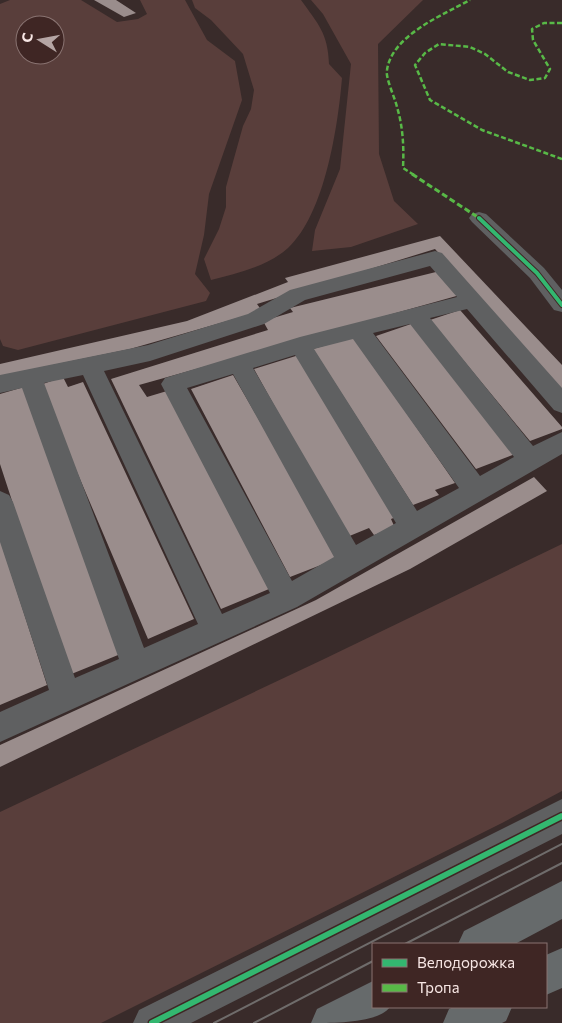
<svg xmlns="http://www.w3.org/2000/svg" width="562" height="1023" font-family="Commissioner,sans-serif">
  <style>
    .green { fill: #593e3b; fill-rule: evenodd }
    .building { fill: #9a8d8c }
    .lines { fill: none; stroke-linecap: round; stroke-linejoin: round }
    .minor { fill: #5f6061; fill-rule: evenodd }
    .major { fill: #666a6b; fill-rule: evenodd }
    .tram { stroke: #6f6c6b; stroke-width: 2 }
    .quiet-far1 { stroke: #58b947; stroke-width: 2.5; stroke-dasharray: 5 2.5; stroke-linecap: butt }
    .quiet { stroke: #58b947; stroke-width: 3; stroke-dasharray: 6 3; stroke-linecap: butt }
    .cycleway-far1-casing { stroke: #3f2624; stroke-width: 6 }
    .cycleway-casing { stroke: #3f2624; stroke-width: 9 }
    .cycleway-far1 { stroke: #33b770; stroke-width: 4 }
    .cycleway { stroke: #33b770; stroke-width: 6 }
  </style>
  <rect width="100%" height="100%" fill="#392b2a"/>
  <!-- green -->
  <path class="green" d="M10 0H81L117 22 138 19 147 14 140 0H185L207 40 235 61 242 100 209 194 204 235 195 274 210 293 206 301 18 350 3 346 0 339V4ZM25 25H55V55H25Z
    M192 0H301C318 24 328 33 329 64L342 78C338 126 325 214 288 248 268 266 236 274 211 280L204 259 219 229 226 207V187L243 126 251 109 254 90 243 54 211 20 195 8Z
    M311 0H423L378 44 379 154 394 201 418 224 351 247 312 251 315 230 340 169 351 64 323 14Z
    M562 544V791L502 823 101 1023H0V812L322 660Z"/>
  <!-- building -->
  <path class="building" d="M94 0H116L136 13 124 17Z
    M440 236 562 365V390L435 249 257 304 262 311 130 349 0 376V364L187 321 288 282 285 278Z
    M440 271 460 295 139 385 147 397 167 391 269 589 221 609 111 379 268 330 263 321 293 312 290 308Z
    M460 310 562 427V429L530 441 430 320Z
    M411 324 515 454 476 469 376 336Z
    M354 337 455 483 435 490 439 495 413 505 313 349Z
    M299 355 396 517 391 519 395 528 374 535 369 528 347 537 254 369Z
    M233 375 339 558 290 577 191 389Z
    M63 377 68 387 83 382 194 619 148 639 40 385Z
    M24 387 123 653 69 675 0 464V394Z
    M534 477 547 491 410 569 0 767V745L316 600Z
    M0 539 47 685 0 705Z"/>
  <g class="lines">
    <!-- minor -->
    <path class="minor" d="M479 212 486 214 544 268 562 290V312L554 310 530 278 472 222 469 218 472 214Z
      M435 251 442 253 562 388V413L554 410 467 309 430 318 533 446 562 432V454L297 607 0 742V712L49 690 0 542V491L9 495 13 502 75 678 119 659 22 388 0 393V375L148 345 248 314 290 290ZM430 266 457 297 300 337 165 378 161 384 270 593 222 614 104 371 150 361 264 324 305 300ZM410 324 514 457 480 476 373 333ZM353 339 459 488 417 511 314 349ZM295 355 396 523 356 545 253 368ZM233 374 334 557 292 581 187 388ZM83 375 198 624 144 648 44 383Z
      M562 799V834L191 1023H133L139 1010Z"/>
    <!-- major -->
    <path class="major" d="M562 881V919L515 944H458L464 931Z
      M562 948V988L546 995V955Z
      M373 981V1007H390C379 1023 334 1023 311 1023L317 1009Z
      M453 1007H512L506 1021 502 1023H443L449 1009Z"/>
    <!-- tram -->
    <path class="tram" d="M405 944 562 863
      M214 1023 562 844
      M254 1023 373 961"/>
    <!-- quiet-far1 -->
    <path class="quiet-far1" d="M562 23H544L532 29 533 40 550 69 545 78 530 80 508 72 485 54 470 47 439 44 425 53 415 65 430 100 482 130 562 159
      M414 175 403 168C404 147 403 127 397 107 395 98 385 77 387 70 392 35 443 15 470 0"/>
    <!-- quiet -->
    <path class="quiet" d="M412 174 479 218"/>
    <defs>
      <path id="cycleway-far1" d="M479 218 537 273 562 305"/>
      <path id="cycleway" d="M152 1023 562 816"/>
    </defs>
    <!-- cycleway-far1 casing -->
    <use href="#cycleway-far1" class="cycleway-far1-casing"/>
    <!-- cycleway casing -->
    <use href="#cycleway" class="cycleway-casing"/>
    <!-- cycleway-far1 -->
    <use href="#cycleway-far1" class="cycleway-far1"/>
    <!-- cycleway -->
    <use href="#cycleway" class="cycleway"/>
  </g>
  <!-- legend -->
  <rect x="372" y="943" width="175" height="65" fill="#3f2624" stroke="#897371"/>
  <rect x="382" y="959" width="25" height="8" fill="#33b770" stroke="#897371"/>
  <text x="417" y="968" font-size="15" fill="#f8e7e5">Велодорожка</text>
  <rect x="382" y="984" width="25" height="8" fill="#58b947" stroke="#897371"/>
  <text x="417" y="993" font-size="15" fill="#f8e7e5">Тропа</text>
  <!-- north arrow -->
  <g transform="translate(40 40) rotate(281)"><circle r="24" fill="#3f2624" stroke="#897371"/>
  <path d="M0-4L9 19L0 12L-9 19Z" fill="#b5a5a4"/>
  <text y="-8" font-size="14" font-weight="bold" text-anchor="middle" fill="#f8e7e5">С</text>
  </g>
</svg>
